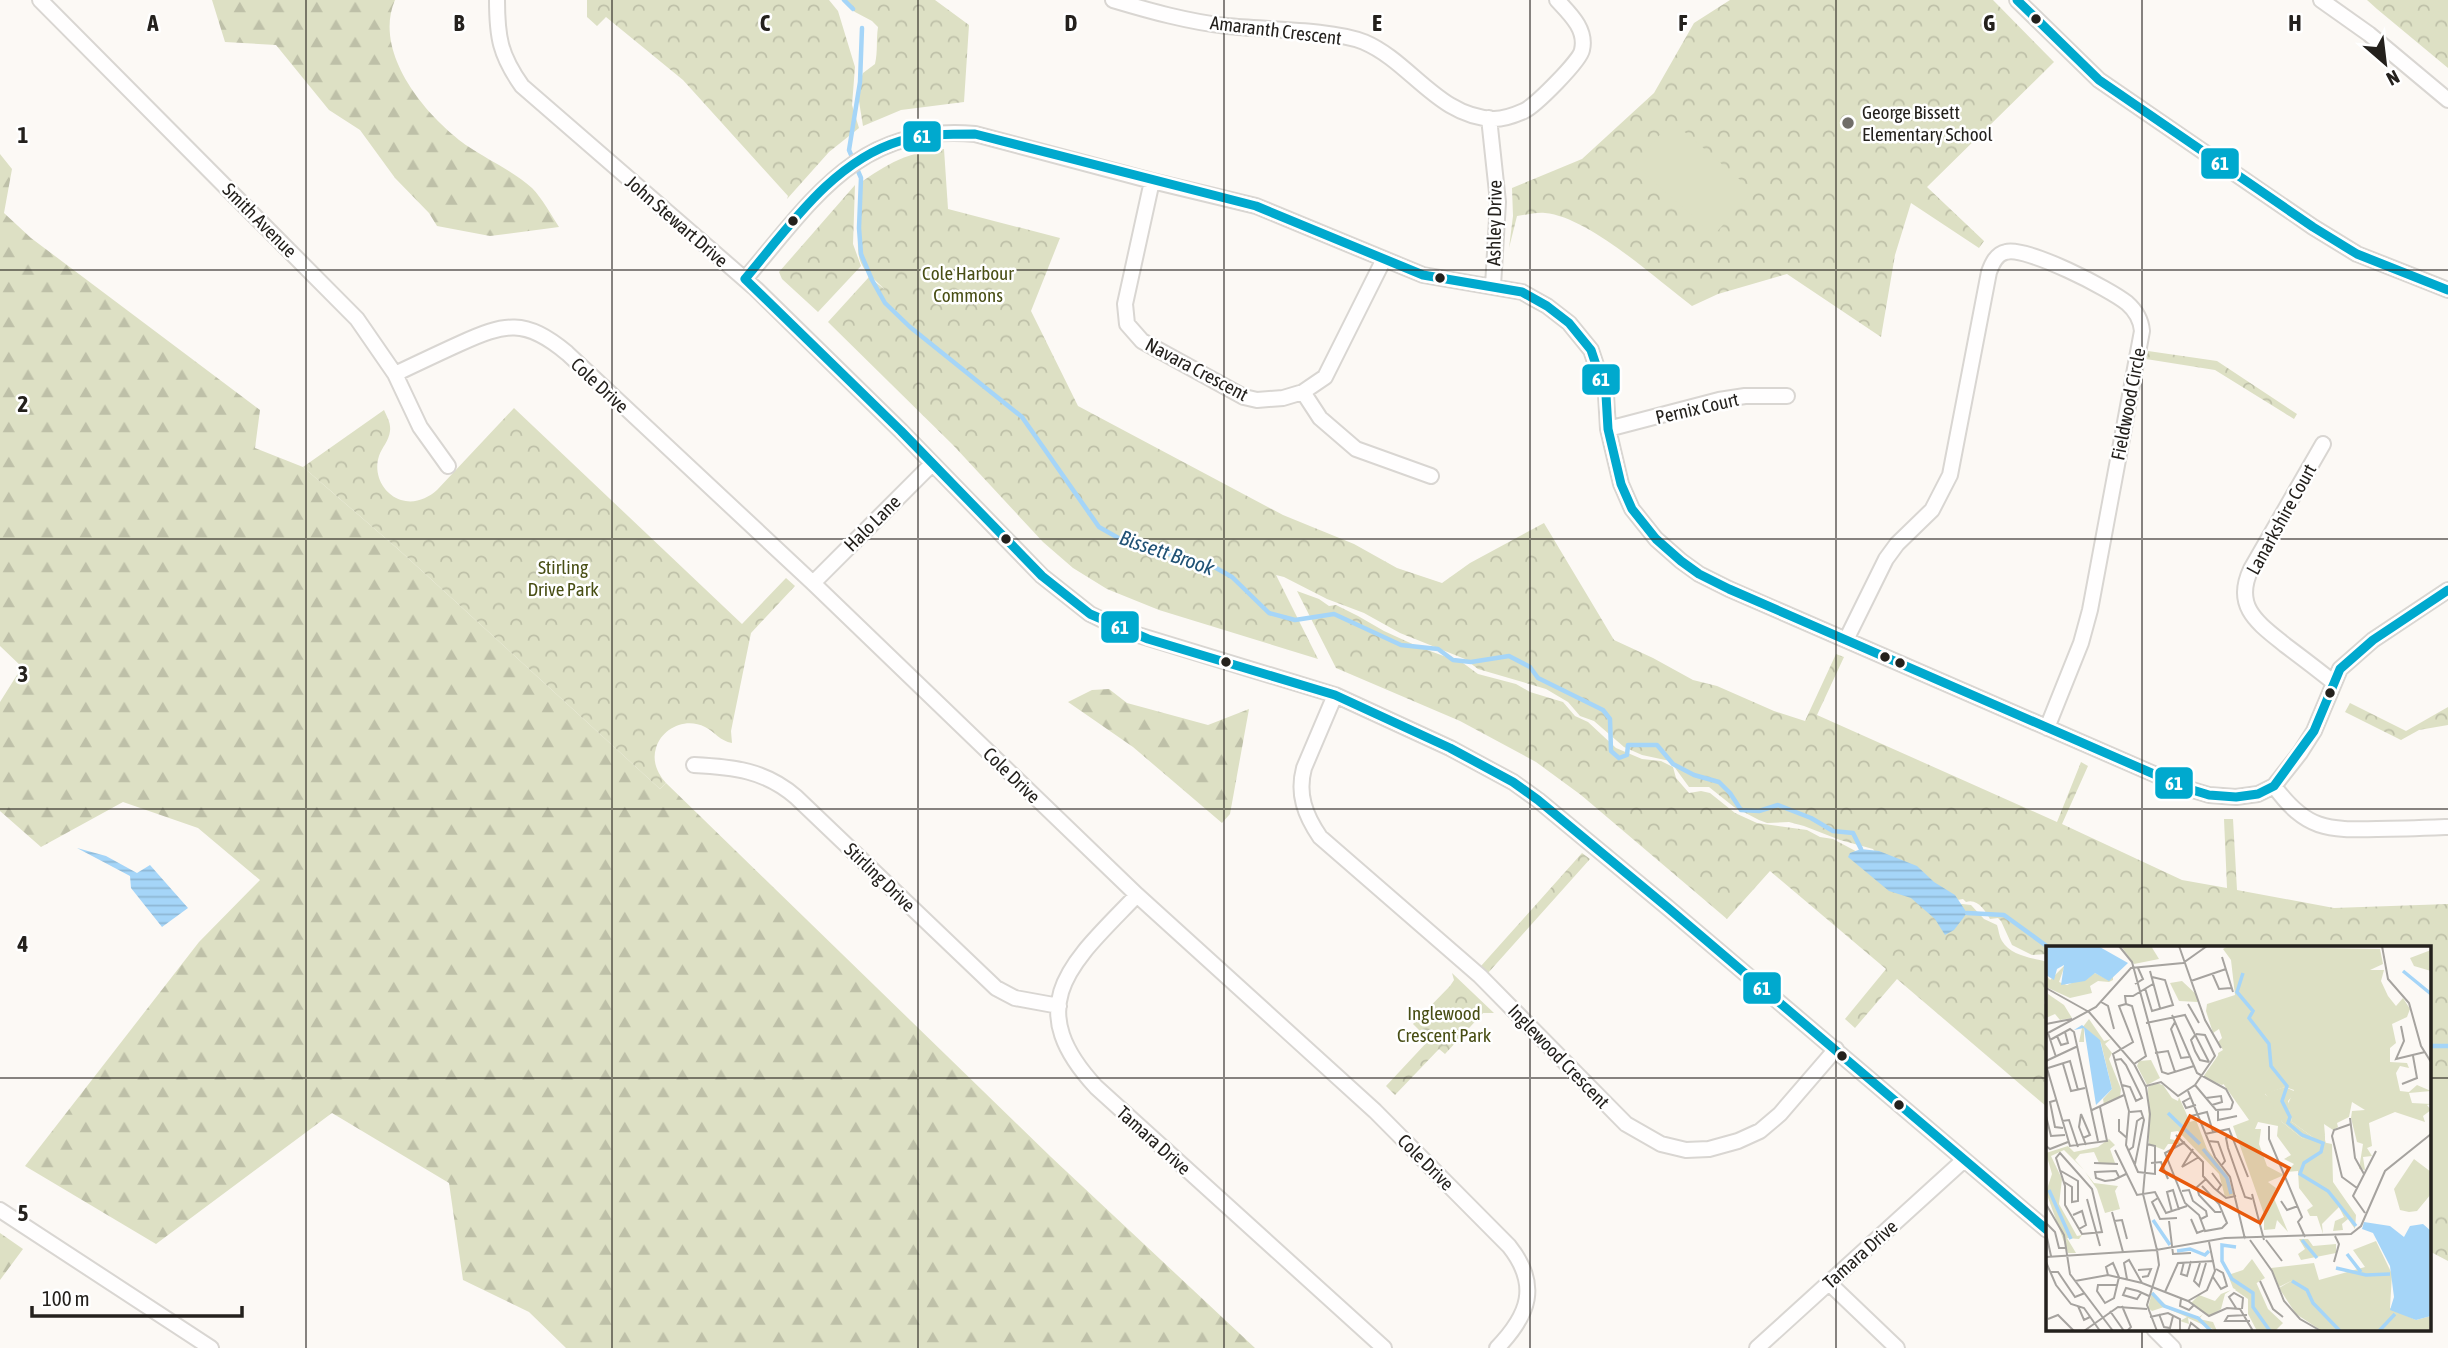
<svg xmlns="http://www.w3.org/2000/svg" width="2448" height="1348" font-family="'Asap Condensed',sans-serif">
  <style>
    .forest { fill: url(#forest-firs) }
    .park { fill: url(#park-crowns) }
    .pitch { fill: #dde0c4 }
    .water { fill: url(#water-rules) }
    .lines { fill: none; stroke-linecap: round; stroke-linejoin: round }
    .stream { stroke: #a5d5f8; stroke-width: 4.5 }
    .minor-casing { stroke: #d9d6d2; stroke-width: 18 }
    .minor { stroke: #fffefe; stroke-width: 14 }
    .bus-1-casing { stroke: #fff; stroke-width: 14 }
    .bus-1 { stroke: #00a9ce; stroke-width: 9 }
    .grid { fill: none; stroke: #24211d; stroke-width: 2; stroke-opacity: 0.55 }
    .bus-dot { fill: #24211d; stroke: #fff; stroke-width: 2.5 }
    .poi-dot { fill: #706d69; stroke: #fff; stroke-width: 2.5 }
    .labels { text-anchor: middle; stroke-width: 5; stroke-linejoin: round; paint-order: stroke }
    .street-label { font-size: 19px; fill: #24211d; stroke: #fff }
    .poi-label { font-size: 19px; fill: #24211d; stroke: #fff; text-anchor: start }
    .park-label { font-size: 19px; fill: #484e14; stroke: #fff }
    .water-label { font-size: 21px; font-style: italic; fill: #205275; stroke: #fff }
    .inset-river { fill: none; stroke: #a5d5f8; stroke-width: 3.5 }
    .inset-road { fill: none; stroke: #a6a39f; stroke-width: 2 }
    .view { fill: #e8590c; fill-opacity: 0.15; stroke: #e8590c; stroke-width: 3.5 }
    .inset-edge { fill: none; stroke: #24211d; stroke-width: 3.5 }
    .grid-label { font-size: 23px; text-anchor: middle; font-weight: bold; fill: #24211d; stroke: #fff; stroke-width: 5; stroke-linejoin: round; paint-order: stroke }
    .line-badge { stroke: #fff; stroke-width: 2.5 }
    .badge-label { font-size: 19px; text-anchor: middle; font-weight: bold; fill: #fff }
  </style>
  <defs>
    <pattern id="forest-firs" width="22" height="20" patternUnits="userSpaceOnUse" patternTransform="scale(1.75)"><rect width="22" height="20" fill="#dde0c4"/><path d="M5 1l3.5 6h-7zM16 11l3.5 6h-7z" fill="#bec0a8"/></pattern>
    <pattern id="park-crowns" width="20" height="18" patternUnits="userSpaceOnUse" patternTransform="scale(1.75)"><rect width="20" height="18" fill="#dde0c4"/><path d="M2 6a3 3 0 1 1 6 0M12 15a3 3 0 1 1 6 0" fill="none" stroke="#bec0a8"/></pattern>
    <pattern id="water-rules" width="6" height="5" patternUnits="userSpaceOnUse" patternTransform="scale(1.75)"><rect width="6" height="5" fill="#a5d5f8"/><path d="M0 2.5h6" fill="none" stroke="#8eb7d4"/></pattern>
  </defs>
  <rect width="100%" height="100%" fill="#fcf9f5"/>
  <!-- forest -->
  <path class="forest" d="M212 0H395C372 53 427 118 469 147 488 160 515 172 532 188 542 198 551 215 559 227L490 236 437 226 429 213 395 178 360 130 329 110 276 45 225 42Z
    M0 154 12 169 4 213 31 238 260 410 255 448 303 467 398 549 660 789 666 783 1051 1157 1255 1348H566L529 1312 463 1280 449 1183 332 1113 156 1244 25 1166 199 942 260 880 198 828 123 802 41 847 0 811V702L22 667 0 646Z
    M1109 689 1127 703 1208 725 1249 709 1230 814 1222 823 1133 747 1068 702 1092 690Z
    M0 1233 23 1249 0 1280Z"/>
  <!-- park -->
  <path class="park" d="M587 0H829L838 11 855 67 852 105 859 128 829 152 787 199 788 196 683 80 606 17 597 26 587 17Z
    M843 0H935L969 25 964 102 901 110 863 126 857 89 863 73 875 64C878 51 876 41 878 27L872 21 855 12Z
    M1730 0H1993L2054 62 1927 187 1984 241 1979 248 1911 203 1895 255 1881 337 1787 274 1718 294 1692 306C1656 279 1589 217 1545 213 1536 212 1526 215 1517 216L1509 248 1513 216 1512 188 1582 159 1654 93 1694 23Z
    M2367 0H2448V68L2377 9Z
    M944 149 948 209 1060 238 1031 311 1078 406 1283 515 1354 544 1397 568 1442 583 1470 563 1544 523 1614 640 1653 658 1693 680 1717 686 1774 711 1805 721 1836 654 1844 657 1817 715 2057 822 2081 762 2088 766 2062 824 2182 880 2227 888 2224 819H2233L2237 890 2334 908 2448 904V1085L2429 1075V947H2047V954L2032 955 2012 945 2001 921 1998 918 1990 919C1985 910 1977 898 1966 902L1963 899 1957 900 1876 853 1873 849 1840 840 1804 826 1789 822 1767 823 1759 820 1734 807 1709 787H1689L1670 761 1642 755 1624 747 1594 721 1580 716 1568 702 1546 689 1478 669 1465 659 1400 633 1364 613 1327 599 1284 577 1276 575 1318 659 1159 610 1107 589 1073 568 1043 542 953 445 828 322 869 277 884 289C876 280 866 274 861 263 852 243 866 209 859 184 886 164 910 151 944 149Z
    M855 185 853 244 861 266 818 312 782 279 779 272Z
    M2148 351 2217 361 2297 414 2294 419 2215 370 2146 359Z
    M514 408 742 624 786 578 795 586 751 633 731 731 732 743C720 741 715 732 705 727 686 717 662 728 656 748 652 761 657 773 666 783L660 789 398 549 303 467 384 410C387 417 391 423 390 431 389 441 382 447 379 456 373 474 383 494 401 500 414 504 427 499 437 490Z
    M1297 591 1319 599 1329 606 1336 605 1358 616 1384 631 1419 647 1463 663 1478 674 1516 684 1530 692 1563 702 1575 716 1588 722 1616 748 1642 759 1661 761 1673 767 1676 778 1689 793 1701 791 1710 793 1735 813 1757 823 1807 830 1820 837 1833 839 1953 903 1971 905 1984 919 1997 925C1999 931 1999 936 2002 941 2011 956 2033 958 2047 962V991L2044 1003 2047 1008V1107L1897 979 1855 1028 1845 1019 1886 969 1770 871 1727 919 1581 795 1536 762 1460 721 1336 668Z
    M2350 703 2406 731 2448 707V725L2419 730 2401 740 2345 712Z
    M1582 853 1590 859 1488 973 1481 966Z
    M1452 973 1494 1013H1483L1445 1054 1439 1049 1395 1095 1386 1086 1429 1040 1413 1024 1450 986 1454 980Z
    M2429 1079 2448 1091V1261L2429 1251Z"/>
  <!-- pitch -->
  <path class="pitch" d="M1672 121 1753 191 1714 235 1634 164Z
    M2429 1072 2448 1074V1208L2429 1206Z"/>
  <!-- water -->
  <path class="water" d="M77 848 106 856 137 873 150 865 188 908 162 927 131 888 130 876Z
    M1861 849 1879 851 1917 866 1934 882 1955 895 1967 913 1954 930 1945 935 1935 919 1911 898 1889 891 1848 857 1850 853Z"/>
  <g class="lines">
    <!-- stream -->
    <path class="stream" d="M844 0 853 9
      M862 28 860 82 849 150 861 178 859 228 861 254 872 280 885 303 910 327 1022 417 1099 527 1129 544 1209 564 1232 577 1269 613 1295 620 1334 614 1401 645 1438 649 1453 660 1471 662 1509 656 1530 667 1538 678 1603 710 1610 719 1611 751 1619 758 1627 755 1628 745H1657L1673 764 1694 775 1719 782 1730 793 1741 810 1759 811 1778 805 1811 818 1833 831 1853 833 1861 849
      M1967 913 2004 915 2048 947
      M2429 1046H2448"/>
    <defs>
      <path id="minor" d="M40 0 357 319 395 374 420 427 448 466
        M497 0C497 37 500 55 522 86L756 289 901 431 1042 576 1090 614 1125 631 1335 695 1450 748 1513 782 1538 800 1667 907 2047 1230
        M1113 0C1150 11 1189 22 1227 26 1265 30 1331 29 1364 42 1411 62 1438 117 1494 119 1504 119 1515 115 1524 111 1536 105 1580 61 1582 50 1587 29 1569 13 1557 0
        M2017 0 2099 80 2313 227 2357 254 2448 290
        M2321 0 2369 34 2448 100
        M1489 118 1498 202 1493 286
        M1152 181 1125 304 1127 324 1142 341 1244 397 1257 400 1283 398 1303 392 1325 377 1384 259
        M745 279C812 201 858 123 975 134L1152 181 1256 206 1423 275 1522 292 1547 306 1569 323 1591 350 1606 395 1608 429 1621 484 1632 509 1656 539 1681 561 1699 574 1729 589 2186 788 2209 795 2236 797 2258 794 2274 786 2300 753 2314 731 2340 669 2373 640 2448 590
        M395 374C416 364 437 354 459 344 505 323 525 318 567 353L813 583 1137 895 1375 1111 1509 1246C1540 1285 1529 1315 1497 1348
        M1303 392 1320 418 1356 449 1431 476
        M1608 429 1719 400 1745 396H1787
        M2323 444 2251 569C2233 607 2258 623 2285 645 2301 657 2317 669 2333 682
        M813 583 932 464
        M1846 640 1886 559 1897 544 1932 510 1950 475 1989 272C1992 264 1996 254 2006 252 2026 246 2110 289 2127 303 2135 310 2141 320 2142 331L2090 610 2081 643 2047 728
        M1335 695 1304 768C1297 794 1305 815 1320 837L1480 976 1626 1124 1661 1144 1686 1150 1709 1149 1738 1141 1760 1131 1780 1114 1836 1049
        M694 765C733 767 765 770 796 797L996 988 1015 998 1059 1006
        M2274 786C2306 830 2327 830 2377 829 2401 829 2424 828 2448 827
        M1137 895C1075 960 1018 1003 1096 1087L1384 1348
        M0 1210 211 1348
        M1829 1283 1897 1348
        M2154 1329 2173 1348
        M1757 1348 1964 1160"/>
    </defs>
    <!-- minor casing -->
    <use href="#minor" class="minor-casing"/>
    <!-- minor -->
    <use href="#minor" class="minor"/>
    <defs>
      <path id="bus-1" d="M2017 0 2099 80 2313 227 2357 254 2448 290
        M2047 1230 1667 907 1538 800 1513 782 1450 748 1335 695 1148 639 1090 614 1042 576 901 431 745 279C788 228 833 161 900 141 925 134 950 134 975 134L1256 206 1423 275 1522 292 1547 306 1569 323 1591 350 1606 395 1608 429 1621 484 1632 509 1656 539 1681 561 1699 574 1729 589 2186 788 2209 795 2236 797 2258 794 2274 786 2314 731 2340 669 2373 640 2448 590"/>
    </defs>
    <!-- bus-1 casing -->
    <use href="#bus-1" class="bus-1-casing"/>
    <!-- bus-1 -->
    <use href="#bus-1" class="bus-1"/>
  </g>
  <!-- grid -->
  <path class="grid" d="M306 0V1348M612 0V1348M918 0V1348M1224 0V1348M1530 0V1348M1836 0V1348M2142 0V947M0 270H2448M0 539H2448M0 809H2448M0 1078H2047M2429 1078H2448M2142 1329V1348"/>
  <!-- markers -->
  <g class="bus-dot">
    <circle cx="2036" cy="19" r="6"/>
    <circle cx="793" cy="221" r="6"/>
    <circle cx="1440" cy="278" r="6"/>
    <circle cx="1006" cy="539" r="6"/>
    <circle cx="1885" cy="657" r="6"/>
    <circle cx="1226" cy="662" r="6"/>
    <circle cx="1900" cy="663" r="6"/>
    <circle cx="2330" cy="693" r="6"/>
    <circle cx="1842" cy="1056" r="6"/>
    <circle cx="1899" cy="1105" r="6"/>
  </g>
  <circle class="poi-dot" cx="1848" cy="123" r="7"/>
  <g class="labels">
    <!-- street labels -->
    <g class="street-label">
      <text transform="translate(1276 30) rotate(7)" y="7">Amaranth Crescent</text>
      <text transform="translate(260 220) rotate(45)" y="7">Smith Avenue</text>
      <text transform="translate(677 221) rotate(41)" y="7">John Stewart Drive</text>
      <text transform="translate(1494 223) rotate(-89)" y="7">Ashley Drive</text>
      <text transform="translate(1197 369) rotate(28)" y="7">Navara Crescent</text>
      <text transform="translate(600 385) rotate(43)" y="7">Cole Drive</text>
      <text transform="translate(2128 404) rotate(-79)" y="7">Fieldwood Circle</text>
      <text transform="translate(1697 408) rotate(-13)" y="7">Pernix Court</text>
      <text transform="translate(2281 519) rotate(-61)" y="7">Lanarkshire Court</text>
      <text transform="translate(872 523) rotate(-45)" y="7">Halo Lane</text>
      <text transform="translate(1012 775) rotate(44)" y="7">Cole Drive</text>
      <text transform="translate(880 877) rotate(44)" y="7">Stirling Drive</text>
      <text transform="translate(1559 1056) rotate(46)" y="7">Inglewood Crescent</text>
      <text transform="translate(1154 1140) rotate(42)" y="7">Tamara Drive</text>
      <text transform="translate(1426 1162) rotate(45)" y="7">Cole Drive</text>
      <text transform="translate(1860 1254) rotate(-42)" y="7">Tamara Drive</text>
    </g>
    <!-- poi labels -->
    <g class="poi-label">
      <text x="1862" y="119">George Bissett<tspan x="1862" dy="22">Elementary School</tspan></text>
    </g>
    <!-- park labels -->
    <g class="park-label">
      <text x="968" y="280">Cole Harbour<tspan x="968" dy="22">Commons</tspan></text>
      <text x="563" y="574">Stirling<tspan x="563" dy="22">Drive Park</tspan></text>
      <text x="1444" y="1020">Inglewood<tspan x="1444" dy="22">Crescent Park</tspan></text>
    </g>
    <!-- water labels -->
    <g class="water-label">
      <text transform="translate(1167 553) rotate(19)" y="7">Bissett Brook</text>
    </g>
  </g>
  <!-- overview -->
  <g transform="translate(2046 946)">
    <rect width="385" height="385" fill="#fcf9f5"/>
    <path d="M2 48 18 59 26 72 14 74 9 68 0 72Z" fill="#dde0c4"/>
    <path d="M182 0 334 3 337 18 324 24H338L335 35 342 50 350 60 357 52 364 63 361 71 346 78 350 97 344 102V116L361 117 363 122 354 120 350 127 354 145 363 146 371 139 385 145 363 147 366 157 385 158 381 159 385 164 377 170 379 176 349 166 323 177 326 200 321 202 326 210 317 211 319 224 313 223 317 198 311 196 305 172 306 165 319 164 306 156 303 171 291 177 292 181 287 184 278 178 279 189 268 192 246 176 242 158 248 144 239 141 219 148 230 159 236 176 256 192 286 198 287 236 310 269 309 283 302 273 296 278 297 284 287 285 289 275 298 271 293 261 276 278 277 288 271 270H264L261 264 267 260 253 242 252 225 240 226 248 218 238 213 245 209 231 190 232 180 212 176 209 183H215L213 198 221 220 238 229 222 236 230 242 227 250 242 286 231 274 229 283 218 284V268L187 180 203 174 176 136 172 107 177 104 172 96 176 92 173 83 167 87 160 65 161 58 189 49 185 14 177 3ZM385 4V25L368 20 364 12ZM19 19 13 36 21 39 49 27 63 34 67 29V34L63 36 52 35 44 40 46 47 24 52 0 41V29L4 34ZM136 35 151 49 152 56 133 55 124 37ZM368 213 385 226V248L371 265 363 266 354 264 348 243ZM253 293H262L267 300 290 298V307L255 314 252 308 259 303ZM206 313 219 332 209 338 220 364 218 385H211L202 351 187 342 182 329 197 324Z" fill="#dde0c4"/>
    <path d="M239 141 250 146 242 155 246 176 268 192 279 189V200L256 192 236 176 219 147Z" fill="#dde0c4"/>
    <path d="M75 0H105L113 13 88 18Z" fill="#dde0c4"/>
    <path d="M43 73 58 95 65 93 59 98 66 107 63 113 75 143 74 151 58 159 57 153 66 143 55 97 38 81V96H33L36 82ZM173 108 182 116 178 118 186 133 176 139 157 131ZM105 114 114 132 101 139 91 120 93 115ZM110 137 117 139 126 152 132 155 133 151 144 176 150 174 161 203 182 230 188 249 179 251 173 228 132 185 125 186 124 193 133 195 134 198H122L118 204 103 198 102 141ZM276 181 284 215 279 216 264 185ZM63 193 69 199 64 203 69 217H53L48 206 34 208 29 214 38 224 18 204 5 210 16 233 13 258 31 290 36 289 33 293 21 292 30 307H22L0 246 6 228 0 207 22 200 28 206 52 201ZM39 226 48 237 72 240 69 245 74 263 59 267 51 243ZM330 295 346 328 344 362 370 374 385 370V385H276L250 368 233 342 247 334 233 341 225 322 268 317 273 334 319 321 307 304ZM210 336 222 363 237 377 229 385H211L202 368V353L189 344 198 339 208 350 200 339ZM185 344 179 348 175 363 164 370 145 357 153 349 169 355 175 348ZM106 346 122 361 152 372 157 368 153 373 167 376 171 385 142 372 143 378 134 375 141 371 118 361 106 365 102 362Z" fill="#dde0c4"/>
    <path d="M0 0H52L82 17 63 35 49 27 39 35 15 39 18 19 11 23 8 34 0 29ZM36 79 54 94 66 143 50 159 38 82 28 84ZM318 276 344 280 358 291 364 280 377 278 385 285V370L370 374 344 364 348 351 344 320 327 287 316 283Z" fill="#a5d5f8"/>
    <path class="inset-river" d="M357 25 385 48M197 27 191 46 207 65 203 72 223 98 225 120 241 140 236 155 244 171 242 177 256 189 277 197 275 206 258 217 254 228 282 245 310 280M122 167 154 198M157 203 181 232 185 248M3 244 25 293M107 274 124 299M256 294 271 312M190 301 176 299V315L186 333 207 347V361L224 385M131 305 144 303 159 309 163 305M301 308 315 326M290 322 320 329 344 328M246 335 261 344 267 357 294 385M106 347 118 360 152 372 165 385M333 385 349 368"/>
    <path class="inset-road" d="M73 0 86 16 116 126 122 128 148 120M133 0 159 74 175 102M336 0 342 33 363 57 375 100 385 116M176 11 187 46M104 25 114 62M166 27 173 43 185 42M145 35 180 23M89 38 97 33 92 22M0 42 43 66M99 42 106 65 127 59 119 34 106 31M55 56 62 60 68 83M80 58 73 60 87 96 67 108 83 165 80 199 92 226 109 228V200L101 198M80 58 86 60 100 110 88 118M80 58 79 50H87L107 38M142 58 153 77M43 66 88 118 100 141 104 168 97 248 111 304M126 69 151 127 180 143 187 156 185 163M129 76 125 83 135 112 143 111M100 77 139 69 163 116M0 78 26 73M355 80 358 95 350 113 379 106M2 87 10 111M0 88 50 61 85 22 137 17 161 0M150 88 145 94 149 105 154 114 163 116M11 90 15 99 22 97 19 86M4 94 24 83 28 86 52 195M109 107 122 105 129 126M69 114 75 113 80 119 96 152 90 155 84 141 76 139M0 115 32 100M17 118 25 145 39 142M0 119 24 200 61 195 54 161M2 122 24 115 32 144M356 138 371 132 367 110M149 139 170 164 185 163M100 140 115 136 132 150 149 139 169 110 159 89 150 88M142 145 169 211 184 231 199 293M144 152 137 156 140 162 150 159M160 152 175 150 176 156 166 159M11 154 4 156 9 181 17 182M46 164 78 149M172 165V174L191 170M84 166 95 165 98 174 89 218M35 168 33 181 40 199M35 168 44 189 37 192M0 170 5 190 19 189M145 170 161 166 167 186M304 172 309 212 318 228M73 173V185L81 192M16 175 23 174 32 201M305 178 288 184 286 190 296 231 311 242M223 180V193L256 271 252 276 259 291M159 188 183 183 202 231M130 189 157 216V230L168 242 180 252 190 250M186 189 180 192 182 202 199 251 206 253M162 195 172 196 179 215 175 220M139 196 119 207 139 257 153 269 159 285 176 282 181 277 173 258 156 240M0 200 4 203 22 196M147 203 136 221 153 211M69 204 91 249 109 246 120 267 141 260M83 204 87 201 91 175 97 171M14 207 46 243 56 286 36 288 19 259V240L10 212ZM48 217 72 218M105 217 115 216 122 233M15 225 32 235V255L26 256V241L18 236M166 227 175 239 171 245M73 231 70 225 49 226 50 232 59 235 67 234H68L80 228M160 233 151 241 153 249 169 266H175M136 245 143 244 147 255 160 265 161 270 155 273M206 248 218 294M112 252 106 256 114 273 131 272M41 253 54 300M235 255 241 264 252 260M0 258 18 289 24 328 67 385M66 266 77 306M126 266 121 246 127 244 133 264M319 267 307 250 330 205M27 269 36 265 40 279 33 283M145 273 151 287 159 284M68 275 76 274 81 293M123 275 127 308 145 307M0 277 9 286 13 302H20M0 287 5 310M204 294 226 325 238 355 254 373 275 385M220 294 236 315M0 311 110 304 179 292 305 288 315 280 339 225 385 188M0 316 10 339 25 358 38 362 54 385M138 316 135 328 141 330 145 315M288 316 293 298 289 290M154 317 148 335 153 340 160 317M92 324 105 323 102 330 96 331M5 326H12L29 351 39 347M62 329 60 321 67 317 73 331 68 352 59 357 51 345 52 339H71M167 331 175 343 181 340 177 327 170 323M81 333 78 317 83 314 96 337M29 335 62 329 96 337 142 355 163 370 181 362 194 363 207 385M214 335 227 363 237 371M119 346 132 317 168 315M95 347 91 353 77 349 80 342 92 345 103 350M135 353 134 360 143 364 148 359M142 355 161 344 169 325 163 296M32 360 38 374 44 371M76 360 85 381 81 385M190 362 183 351 188 347 197 352 196 363M64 365 78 385M113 368 118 381 124 382 127 370M201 369 182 370 179 375H204M104 371 122 367 134 373V385M2 373 12 369 28 385M38 385 72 361 101 363M111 385 101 359 113 319 111 304M142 385 145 377 155 385"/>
    <path class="view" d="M144 170 243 222 214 277 115 224Z"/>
    <rect width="385" height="385" class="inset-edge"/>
  </g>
  <g class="grid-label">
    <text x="153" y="31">A</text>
    <text x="459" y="31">B</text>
    <text x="765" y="31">C</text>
    <text x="1071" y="31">D</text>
    <text x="1377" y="31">E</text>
    <text x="1683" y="31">F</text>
    <text x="1989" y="31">G</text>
    <text x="2295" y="31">H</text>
    <text x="23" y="143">1</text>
    <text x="23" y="412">2</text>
    <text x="23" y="682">3</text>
    <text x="23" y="952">4</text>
    <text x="23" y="1221">5</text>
  </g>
  <g class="line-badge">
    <rect x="902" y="120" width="40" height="33" rx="7" fill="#00a9ce"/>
    <rect x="2200" y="147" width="40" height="33" rx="7" fill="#00a9ce"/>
    <rect x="1581" y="363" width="40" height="33" rx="7" fill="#00a9ce"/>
    <rect x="1100" y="610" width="40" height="34" rx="7" fill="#00a9ce"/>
    <rect x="2154" y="766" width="40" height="34" rx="7" fill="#00a9ce"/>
    <rect x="1742" y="971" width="40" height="34" rx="7" fill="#00a9ce"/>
  </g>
  <g class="badge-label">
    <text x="922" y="143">61</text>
    <text x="2220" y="170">61</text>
    <text x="1601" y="386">61</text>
    <text x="1120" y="634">61</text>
    <text x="2174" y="790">61</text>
    <text x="1762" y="995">61</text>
  </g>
  <!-- north arrow -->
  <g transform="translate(2385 63) rotate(152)" stroke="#ffffff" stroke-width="5" paint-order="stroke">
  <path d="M0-5L12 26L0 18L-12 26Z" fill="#24211d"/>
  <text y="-10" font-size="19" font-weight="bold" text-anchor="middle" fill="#24211d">N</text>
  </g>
  <!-- scale -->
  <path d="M32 1306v10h210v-10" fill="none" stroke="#24211d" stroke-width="3.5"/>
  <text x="42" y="1306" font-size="21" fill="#24211d" stroke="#ffffff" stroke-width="5" paint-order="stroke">100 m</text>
</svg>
